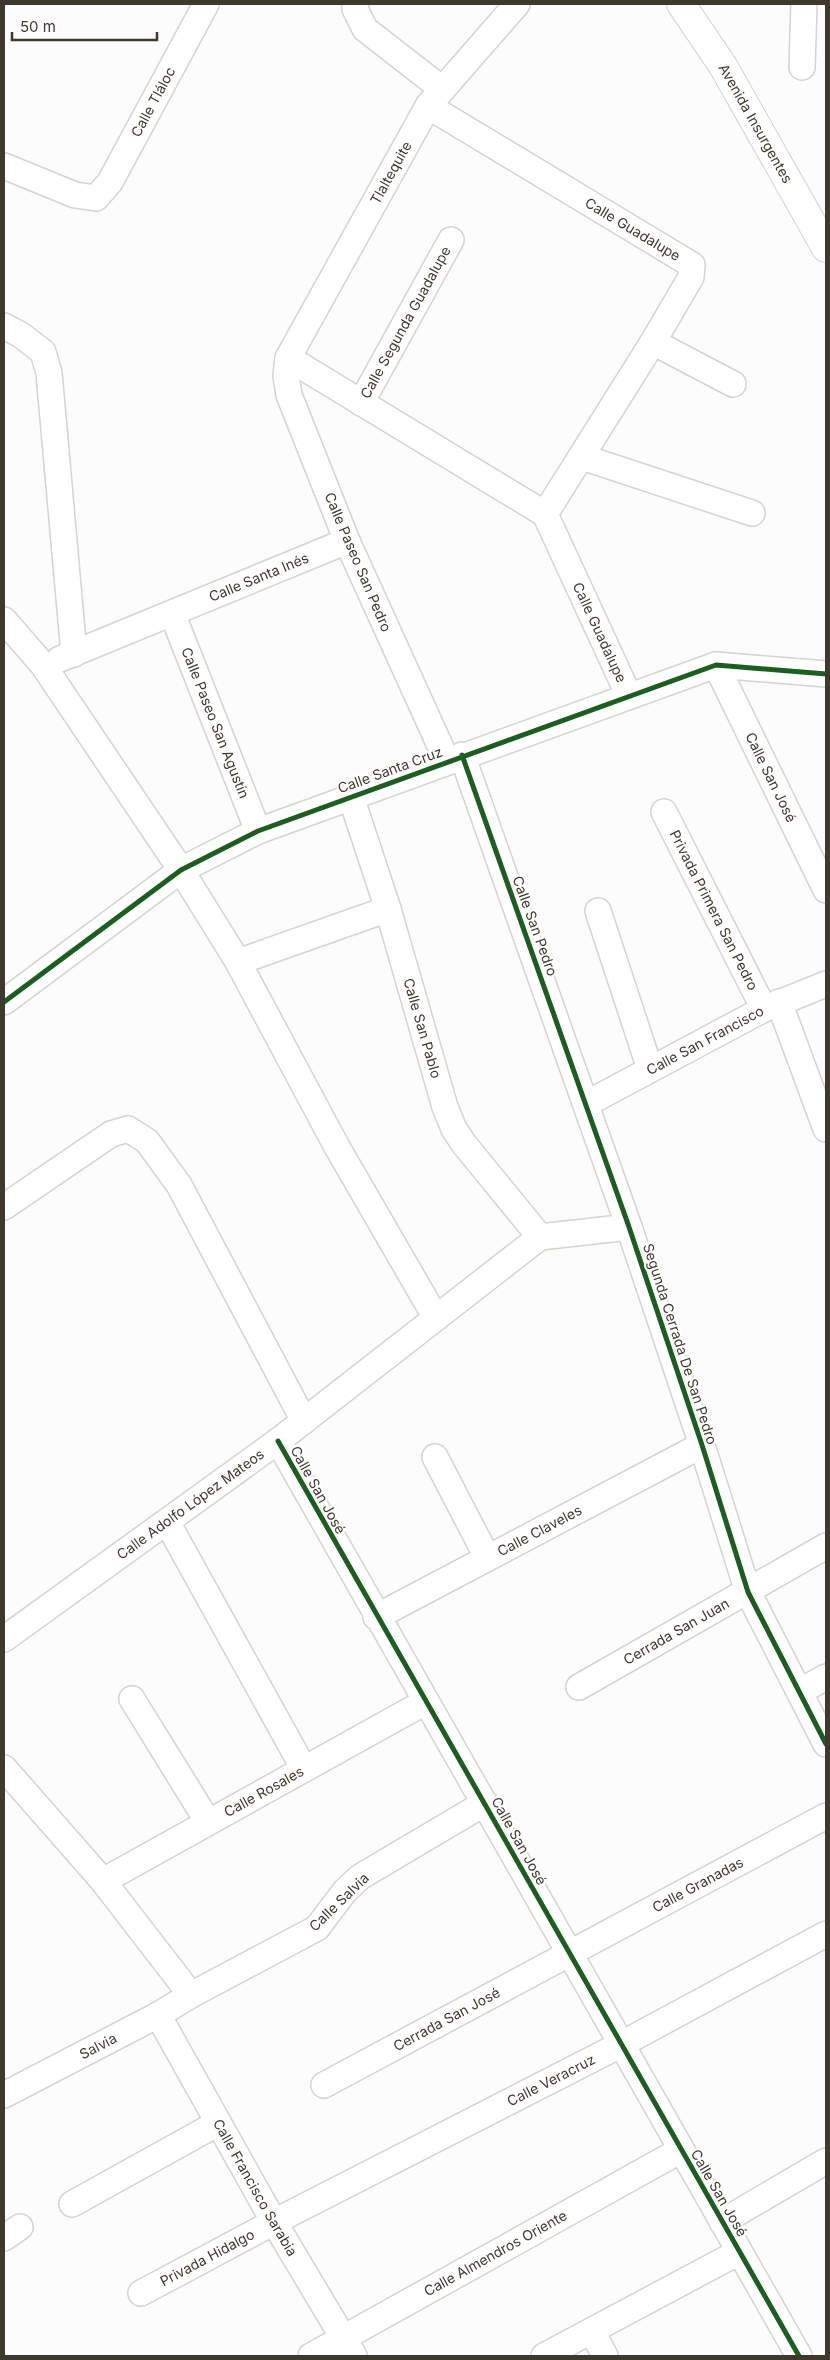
<svg xmlns="http://www.w3.org/2000/svg" width="830" height="2360" font-family="Inter,sans-serif">
  <style>
    .lines { fill: none; stroke-linecap: round; stroke-linejoin: round }
    .minor-casing { stroke: #d7d3cd; stroke-width: 28 }
    .major-casing { stroke: #d7d3cd; stroke-width: 30 }
    .minor { stroke: #fff; stroke-width: 25 }
    .major { stroke: #fff; stroke-width: 28 }
    .cycleway-casing { stroke: #fff; stroke-width: 8 }
    .cycleway { stroke: #1b5e20; stroke-width: 5 }
    .labels { text-anchor: middle; stroke-width: 4.5; stroke-linejoin: round; paint-order: stroke }
    .street-label { font-size: 14px; fill: #41382d; stroke: #fff }
  </style>
  <rect width="100%" height="100%" fill="#fcfcfc"/>
  <g class="lines">
    <defs>
      <g id="minor">
        <path d="M356 4 355 9 365 29 442 89"/>
        <path d="M802 67 804 4"/>
        <path id="s1" d="M428 106 692 265 691 277 653 342 545 514"/>
        <path id="s2" d="M4 166 75 195 96 198 110 182 206 4"/>
        <path d="M4 326 21 335 43 352 49 373 74 654"/>
        <path d="M653 342 733 384"/>
        <path id="s3" d="M288 358 545 514 629 696"/>
        <path id="s4" d="M361 403 451 240"/>
        <path d="M582 457 752 513"/>
        <path id="s5" d="M172 613 258 831"/>
        <path d="M4 620 43 665 181 870 238 962 337 1147 436 1318"/>
        <path id="s6" d="M60 659 347 541"/>
        <path id="s7" d="M716 665 826 890"/>
        <path d="M462 755 629 1227 702 1445 748 1592 826 1744"/>
        <path id="s8" d="M447 761 347 541 289 395 286 376 288 358 428 106 517 4"/>
        <path id="s9" d="M351 797 388 909 445 1107 454 1129 464 1144 540 1237"/>
        <path id="s10" d="M664 812 764 1009"/>
        <path d="M598 911 650 1069"/>
        <path d="M238 962 388 909"/>
        <path d="M4 1002 181 870 258 831 716 665 826 674"/>
        <path d="M779 1002 826 1129"/>
        <path id="s11" d="M586 1104 764 1009 826 984"/>
        <path d="M4 1207 111 1134 128 1129 147 1141 179 1185 304 1421"/>
        <path d="M540 1237 629 1227"/>
        <path d="M278 1441 799 2356"/>
        <path d="M435 1457 487 1557"/>
        <path d="M167 1522 304 1769"/>
        <path id="s12" d="M376 1617 702 1445"/>
        <path id="s13" d="M4 1639 278 1441 540 1237"/>
        <path id="s14" d="M579 1687 826 1546"/>
        <path d="M799 1692 826 1677"/>
        <path d="M132 1699 208 1822"/>
        <path d="M4 1768 103 1881 191 1995"/>
        <path id="s15" d="M103 1881 425 1702"/>
        <path id="s16" d="M158 2015 274 2222 354 2356"/>
        <path id="s17" d="M324 2085 826 1816"/>
        <path id="s18" d="M4 2095 158 2015 191 1995 317 1928 345 1891 360 1877 485 1803"/>
        <path d="M72 2204 218 2123"/>
        <path d="M722 2222 826 2161"/>
        <path d="M4 2238 20 2227"/>
        <path id="s19" d="M141 2293 274 2222 620 2045 826 1934"/>
        <path d="M592 2331 605 2356"/>
        <path id="s20" d="M311 2356 681 2150"/>
        <path d="M544 2356 739 2252"/>
      </g>
      <g id="major">
        <path id="s21" d="M681 4 723 66 826 248"/>
      </g>
    </defs>
    <!-- minor casing -->
    <use href="#minor" class="minor-casing"/>
    <!-- major casing -->
    <use href="#major" class="major-casing"/>
    <!-- minor -->
    <use href="#minor" class="minor"/>
    <!-- major -->
    <use href="#major" class="major"/>
    <defs>
      <path id="cycleway" d="M462 755 629 1227 702 1445 748 1592 826 1744
        M4 1002 181 870 258 831 716 665 826 674
        M278 1441 799 2356"/>
    </defs>
    <!-- cycleway casing -->
    <use href="#cycleway" class="cycleway-casing"/>
    <!-- cycleway -->
    <use href="#cycleway" class="cycleway"/>
  </g>
  <g class="labels">
    <!-- street labels -->
    <g class="street-label">
      <text dy="5" stroke="none"><textPath href="#s2" startOffset="210">Calle Tláloc</textPath></text>
      <text dy="5" stroke="none"><textPath href="#s21" startOffset="141">Avenida Insurgentes</textPath></text>
      <text dy="5" stroke="none"><textPath href="#s8" startOffset="648">Tlaltequite</textPath></text>
      <text dy="5" stroke="none"><textPath href="#s1" startOffset="239">Calle Guadalupe</textPath></text>
      <text dy="5" stroke="none"><textPath href="#s4" startOffset="92">Calle Segunda Guadalupe</textPath></text>
      <text transform="translate(358 562) rotate(67)" y="5">Calle Paseo San Pedro</text>
      <text dy="5" stroke="none"><textPath href="#s6" startOffset="215">Calle Santa Inés</textPath></text>
      <text dy="5" stroke="none"><textPath href="#s3" startOffset="431">Calle Guadalupe</textPath></text>
      <text dy="5" stroke="none"><textPath href="#s5" startOffset="118">Calle Paseo San Agustín</textPath></text>
      <text transform="translate(390 770) rotate(-20)" y="5">Calle Santa Cruz</text>
      <text dy="5" stroke="none"><textPath href="#s7" startOffset="125">Calle San José</textPath></text>
      <text dy="5" stroke="none"><textPath href="#s10" startOffset="110">Privada Primera San Pedro</textPath></text>
      <text transform="translate(535 926) rotate(70)" y="5">Calle San Pedro</text>
      <text dy="5" stroke="none"><textPath href="#s9" startOffset="242">Calle San Pablo</textPath></text>
      <text dy="5" stroke="none"><textPath href="#s11" startOffset="135">Calle San Francisco</textPath></text>
      <text transform="translate(680 1344) rotate(72)" y="5">Segunda Cerrada De San Pedro</text>
      <text transform="translate(318 1490) rotate(61)" y="5">Calle San José</text>
      <text dy="5" stroke="none"><textPath href="#s13" startOffset="230">Calle Adolfo López Mateos</textPath></text>
      <text dy="5" stroke="none"><textPath href="#s12" startOffset="185">Calle Claveles</textPath></text>
      <text dy="5" stroke="none"><textPath href="#s14" startOffset="112">Cerrada San Juan</textPath></text>
      <text dy="5" stroke="none"><textPath href="#s15" startOffset="184">Calle Rosales</textPath></text>
      <text transform="translate(519 1841) rotate(61)" y="5">Calle San José</text>
      <text dy="5" stroke="none"><textPath href="#s17" startOffset="424">Calle Granadas</textPath></text>
      <text transform="translate(339 1902) rotate(-44)" y="5">Calle Salvia</text>
      <text dy="5" stroke="none"><textPath href="#s17" startOffset="139">Cerrada San José</textPath></text>
      <text dy="5" stroke="none"><textPath href="#s18" startOffset="106">Salvia</textPath></text>
      <text dy="5" stroke="none"><textPath href="#s19" startOffset="462">Calle Veracruz</textPath></text>
      <text dy="5" stroke="none"><textPath href="#s16" startOffset="198">Calle Francisco Sarabia</textPath></text>
      <text transform="translate(719 2193) rotate(60)" y="5">Calle San José</text>
      <text dy="5" stroke="none"><textPath href="#s20" startOffset="211">Calle Almendros Oriente</textPath></text>
      <text dy="5" stroke="none"><textPath href="#s19" startOffset="75">Privada Hidalgo</textPath></text>
    </g>
  </g>
  <!-- border -->
  <rect width="830" height="2360" fill="none" stroke="#41382d" stroke-width="10"/>
  <!-- scale -->
  <path d="M12 32v8h145v-8" fill="none" stroke="#41382d" stroke-width="2.5"/>
  <text x="20" y="32" font-size="15" fill="#41382d" stroke="#ffffff" stroke-width="4" paint-order="stroke">50 m</text>
</svg>
